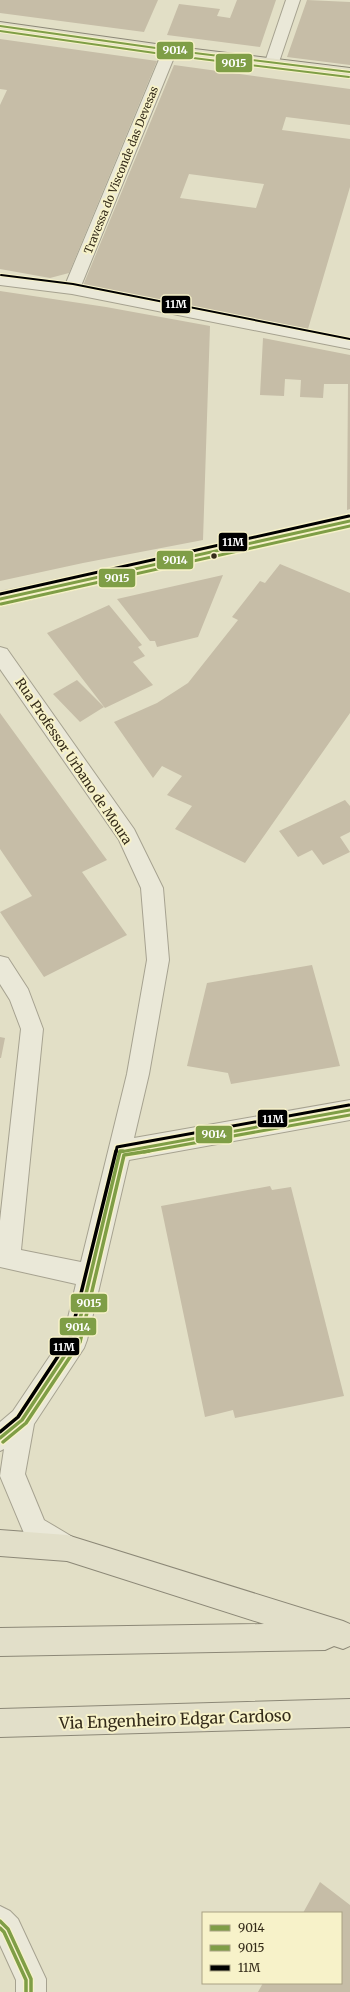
<svg xmlns="http://www.w3.org/2000/svg" width="350" height="1992" font-family="Merriweather,serif">
  <style>
    .building { fill: #c6bda7; fill-rule: evenodd }
    .lines { fill: none; stroke-linecap: round; stroke-linejoin: round }
    .minor-casing { stroke: #a6a290; stroke-width: 2 }
    .major-casing { stroke: #8c8877; stroke-width: 2 }
    .minor { fill: #eae8d8; fill-rule: evenodd }
    .major { fill: #e2dfc9; fill-rule: evenodd }
    .bus-1-far2-casing { stroke: #f7f2c9; stroke-width: 4 }
    .bus-1-far1-casing { stroke: #f7f2c9; stroke-width: 6 }
    .bus-1-casing { stroke: #f7f2c9; stroke-width: 6 }
    .bus-2-far2-casing { stroke: #f7f2c9; stroke-width: 4 }
    .bus-2-far1-casing { stroke: #f7f2c9; stroke-width: 6 }
    .bus-2-casing { stroke: #f7f2c9; stroke-width: 6 }
    .bus-3-far2-casing { stroke: #f7f2c9; stroke-width: 4 }
    .bus-3-far1-casing { stroke: #f7f2c9; stroke-width: 6 }
    .bus-3-casing { stroke: #f7f2c9; stroke-width: 6 }
    .bus-1-far2 { stroke: #7f9e46; stroke-width: 2 }
    .bus-1-far1 { stroke: #7f9e46; stroke-width: 3 }
    .bus-1 { stroke: #7f9e46; stroke-width: 3.5 }
    .bus-2-far2 { stroke: #7f9e46; stroke-width: 2 }
    .bus-2-far1 { stroke: #7f9e46; stroke-width: 3 }
    .bus-2 { stroke: #7f9e46; stroke-width: 3.5 }
    .bus-3-far2 { stroke: #000; stroke-width: 2 }
    .bus-3-far1 { stroke: #000; stroke-width: 3 }
    .bus-3 { stroke: #000; stroke-width: 3.5 }
    .bus-dot { fill: #342b19; stroke: #f7f2c9; stroke-width: 1.5 }
    .labels { text-anchor: middle; stroke-width: 4; stroke-linejoin: round; paint-order: stroke }
    .far-street-label { font-size: 11px; fill: #342b19; stroke: #f7f2c9 }
    .street-label { font-size: 13px; fill: #342b19; stroke: #f7f2c9 }
    .near-street-label { font-size: 16px; fill: #342b19; stroke: #f7f2c9 }
    .line-badge { stroke: #f7f2c9; stroke-width: 1.5 }
    .badge-label { font-size: 11px; text-anchor: middle; font-weight: bold; fill: #fff }
  </style>
  <rect width="100%" height="100%" fill="#e2dfc6"/>
  <!-- building -->
  <path class="building" d="M0 0H158L144 32 0 13Z
    M237 0H276L260 47 167 35 179 4 220 9 217 16 230 18Z
    M307 0 350 2V65L287 57Z
    M0 39 157 61 69 273 50 278 0 269V105L7 90 0 89Z
    M174 65 350 89V125L286 117 282 130 350 139V187L308 329 142 297 82 288ZM189 174 264 184 256 208 180 198Z
    M0 291 106 307 210 326 203 540 83 563 0 581Z
    M263 338 350 355V509L347 510 348 384H324L323 398 300 397 301 380 285 379 284 396 260 395Z
    M280 564 350 593V713L245 863 175 829 192 806 167 795 182 776 162 766 153 778 114 722 157 703 188 683 238 620 232 617 260 581 265 583Z
    M223 575 198 637 157 647 155 641H150L117 599Z
    M109 605 142 645 138 647 145 656 133 662 153 685 105 708 47 633Z
    M77 680 104 707 80 722 53 694Z
    M0 713 107 860 82 872 127 935 44 977 0 912 32 896 0 849Z
    M345 800 350 806V832L340 837 350 852 323 865 312 850 298 857 279 831Z
    M312 965 340 1066 231 1084 228 1073 187 1066 207 983Z
    M0 1037 5 1038 1 1058H0Z
    M270 1186 272 1190 291 1187 344 1396 235 1418 233 1410 205 1417 161 1206Z
    M320 1882 350 1905V1992H258L263 1983H341V1913H303Z"/>
  <g class="lines">
    <defs>
      <path id="minor" d="M286 0H300L279 62 277 65H267L265 62Z
        M170 46 175 47 177 50 81 286 350 339V349L72 294 0 285V275L66 283 163 50 165 47Z
        M350 515V527L0 606V592Z
        M0 647 7 649 134 829 163 888 169 960 149 1074 134 1138 350 1100V1120L129 1160 87 1340 84 1348 34 1424 25 1474 44 1520 76 1539 80 1548 76 1557 67 1561 26 1538 0 1476 4 1449 0 1451V1422L13 1411 64 1335 76 1284 0 1267V1221L21 1029 10 1000 0 984V956L8 958 28 989 43 1029 21 1250 81 1262 127 1074 147 960 141 888 119 840 0 669Z
        M0 1906 10 1911 18 1919 46 1979V1992H16V1980L0 1945Z"/>
      <path id="major" d="M0 22 170 46 350 68V76L170 54 0 30Z
        M0 1530 67 1535 343 1621 350 1624V1646L343 1649 334 1646 325 1650 0 1656V1628L264 1624 67 1561 0 1556Z
        M350 1699V1727L0 1737V1709Z"/>
    </defs>
    <!-- minor casing -->
    <use href="#minor" class="minor-casing"/>
    <!-- major casing -->
    <use href="#major" class="major-casing"/>
    <!-- minor -->
    <use href="#minor" class="minor"/>
    <!-- major -->
    <use href="#major" class="major"/>
    <defs>
      <path id="bus-1-far2" d="M0 26 170 50 350 72"/>
      <path id="bus-1-far1" d="M0 599 350 521
        M120 1152 350 1110"/>
      <path id="bus-1" d="M0 1438 22 1420 75 1340 120 1151H123
        M0 1921 8 1929 31 1979V1992"/>
      <path id="bus-2-far2" d="M0 31 169 55 349 77"/>
      <path id="bus-2-far1" d="M1 604 350 526
        M144 1152 350 1115"/>
      <path id="bus-2" d="M3 1442 26 1423 80 1342 124 1155 149 1151
        M0 1928 4 1932 26 1980V1992"/>
      <path id="bus-3-far2" d="M1 275 73 284 350 339"/>
      <path id="bus-3-far1" d="M0 594 349 516
        M116 1152 117 1147 349 1105"/>
      <path id="bus-3" d="M0 1432 18 1417 70 1338 116 1151"/>
    </defs>
    <!-- bus-1-far2 casing -->
    <use href="#bus-1-far2" class="bus-1-far2-casing"/>
    <!-- bus-1-far1 casing -->
    <use href="#bus-1-far1" class="bus-1-far1-casing"/>
    <!-- bus-1 casing -->
    <use href="#bus-1" class="bus-1-casing"/>
    <!-- bus-2-far2 casing -->
    <use href="#bus-2-far2" class="bus-2-far2-casing"/>
    <!-- bus-2-far1 casing -->
    <use href="#bus-2-far1" class="bus-2-far1-casing"/>
    <!-- bus-2 casing -->
    <use href="#bus-2" class="bus-2-casing"/>
    <!-- bus-3-far2 casing -->
    <use href="#bus-3-far2" class="bus-3-far2-casing"/>
    <!-- bus-3-far1 casing -->
    <use href="#bus-3-far1" class="bus-3-far1-casing"/>
    <!-- bus-3 casing -->
    <use href="#bus-3" class="bus-3-casing"/>
    <!-- bus-1-far2 -->
    <use href="#bus-1-far2" class="bus-1-far2"/>
    <!-- bus-1-far1 -->
    <use href="#bus-1-far1" class="bus-1-far1"/>
    <!-- bus-1 -->
    <use href="#bus-1" class="bus-1"/>
    <!-- bus-2-far2 -->
    <use href="#bus-2-far2" class="bus-2-far2"/>
    <!-- bus-2-far1 -->
    <use href="#bus-2-far1" class="bus-2-far1"/>
    <!-- bus-2 -->
    <use href="#bus-2" class="bus-2"/>
    <!-- bus-3-far2 -->
    <use href="#bus-3-far2" class="bus-3-far2"/>
    <!-- bus-3-far1 -->
    <use href="#bus-3-far1" class="bus-3-far1"/>
    <!-- bus-3 -->
    <use href="#bus-3" class="bus-3"/>
  </g>
  <!-- markers -->
  <circle class="bus-dot" cx="214" cy="556" r="3.5"/>
  <g class="labels">
    <!-- far-street labels -->
    <g class="far-street-label">
      <text transform="translate(121 170) rotate(-68)" y="4">Travessa do Visconde das Devesas</text>
    </g>
    <!-- street labels -->
    <g class="street-label">
      <text transform="translate(74 761) rotate(56)" y="5">Rua Professor Urbano de Moura</text>
    </g>
    <!-- near-street labels -->
    <g class="near-street-label">
      <text transform="translate(175 1719) rotate(-2)" y="6">Via Engenheiro Edgar Cardoso</text>
    </g>
  </g>
  <g class="line-badge">
    <rect x="156" y="41" width="38" height="19" rx="4" fill="#7f9e46"/>
    <rect x="215" y="53" width="38" height="20" rx="4" fill="#7f9e46"/>
    <rect x="161" y="295" width="30" height="19" rx="4" fill="#000"/>
    <rect x="218" y="532" width="30" height="20" rx="4" fill="#000"/>
    <rect x="156" y="550" width="38" height="20" rx="4" fill="#7f9e46"/>
    <rect x="98" y="568" width="38" height="20" rx="4" fill="#7f9e46"/>
    <rect x="257" y="1109" width="31" height="19" rx="4" fill="#000"/>
    <rect x="195" y="1125" width="38" height="19" rx="4" fill="#7f9e46"/>
    <rect x="70" y="1293" width="38" height="20" rx="4" fill="#7f9e46"/>
    <rect x="59" y="1317" width="38" height="19" rx="4" fill="#7f9e46"/>
    <rect x="49" y="1337" width="31" height="19" rx="4" fill="#000"/>
  </g>
  <g class="badge-label">
    <text x="175" y="54">9014</text>
    <text x="234" y="67">9015</text>
    <text x="176" y="308">11M</text>
    <text x="233" y="546">11M</text>
    <text x="175" y="564">9014</text>
    <text x="117" y="582">9015</text>
    <text x="273" y="1123">11M</text>
    <text x="214" y="1138">9014</text>
    <text x="89" y="1307">9015</text>
    <text x="78" y="1331">9014</text>
    <text x="64" y="1351">11M</text>
  </g>
  <!-- legend -->
  <rect x="202" y="1912" width="140" height="72" fill="#f7f2c9" stroke="#a9a283"/>
  <rect x="210" y="1925" width="20" height="6" fill="#7f9e46" stroke="#a9a283"/>
  <text x="238" y="1932" font-size="12" fill="#342b19">9014</text>
  <rect x="210" y="1945" width="20" height="6" fill="#7f9e46" stroke="#a9a283"/>
  <text x="238" y="1952" font-size="12" fill="#342b19">9015</text>
  <rect x="210" y="1965" width="20" height="6" fill="#000000" stroke="#a9a283"/>
  <text x="238" y="1972" font-size="12" fill="#342b19">11M</text>
</svg>
